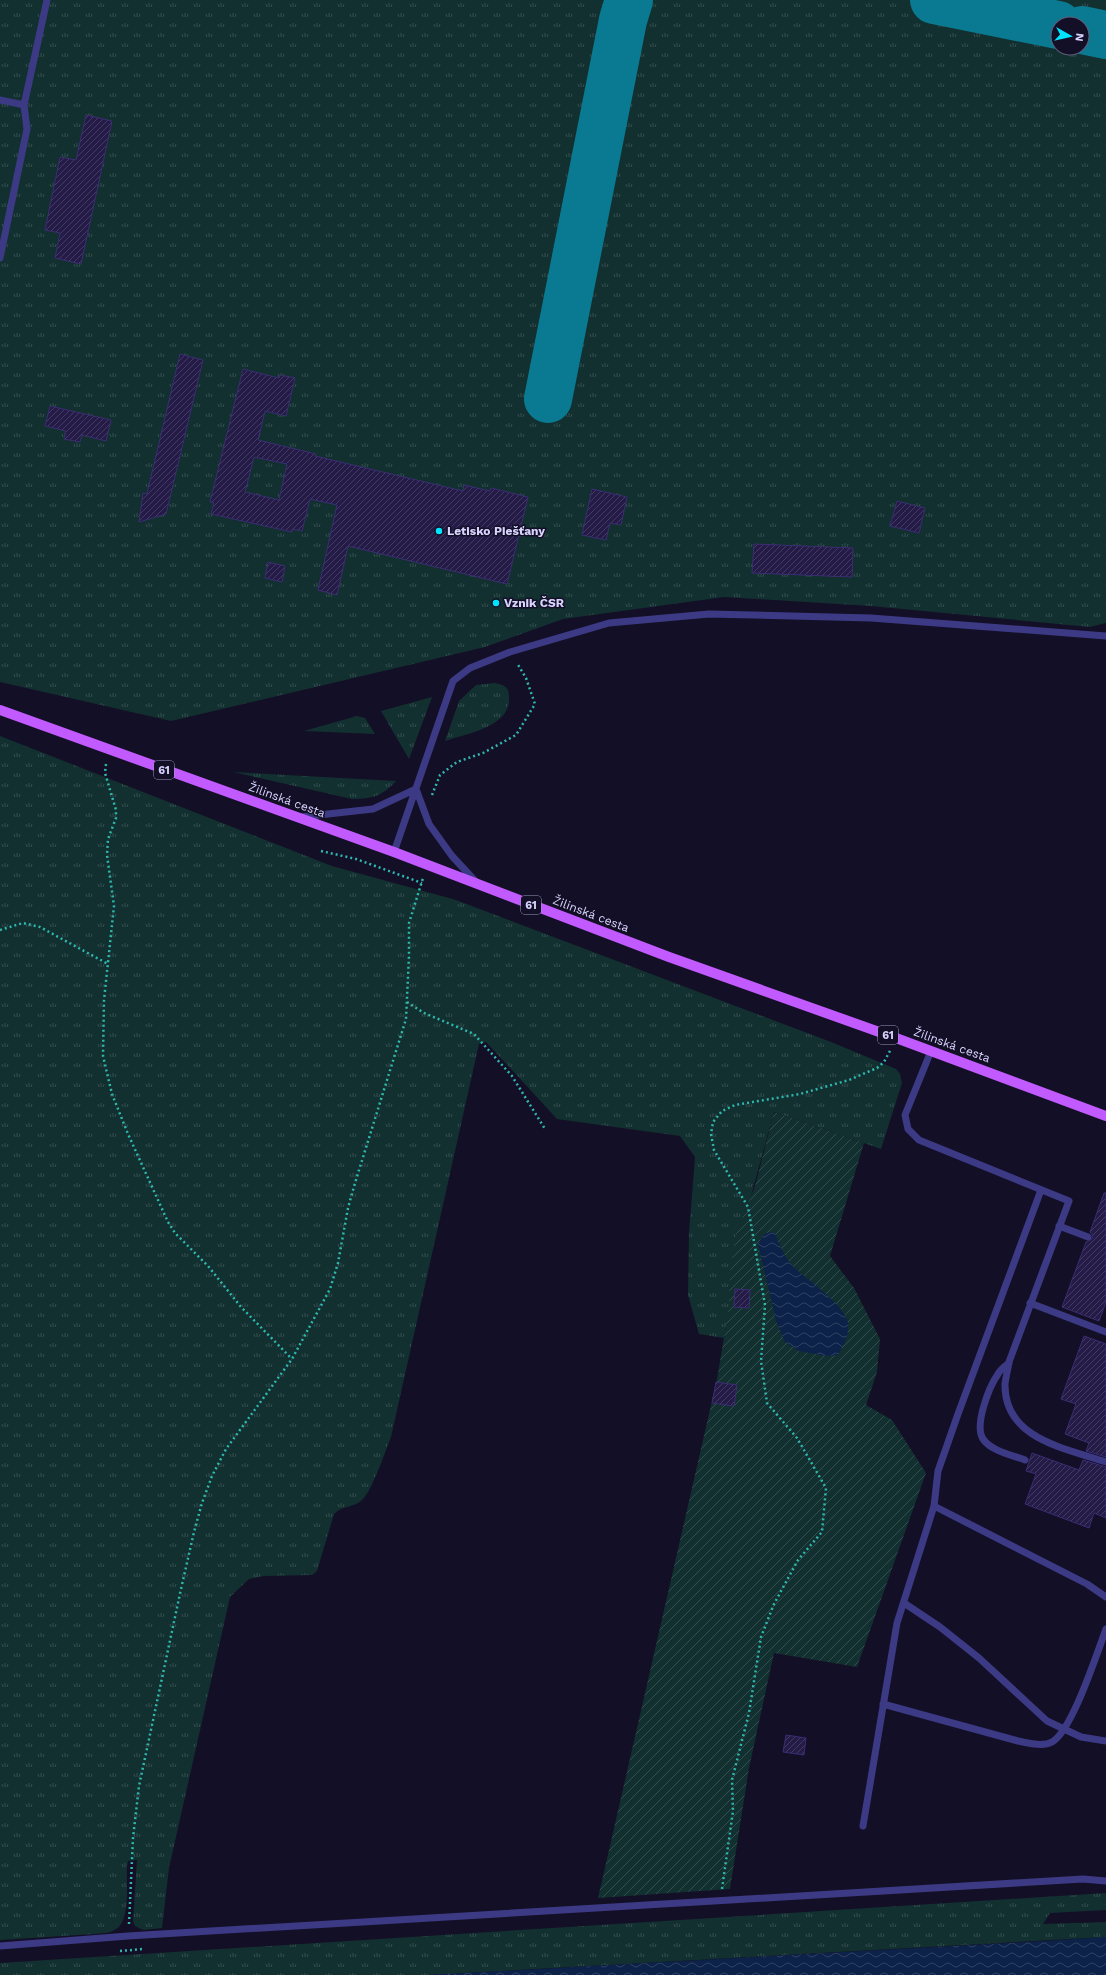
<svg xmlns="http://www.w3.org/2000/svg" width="1106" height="1975" font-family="'Work Sans',sans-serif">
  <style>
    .grass { fill: url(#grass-tufts); fill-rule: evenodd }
    .garden { fill: url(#garden-furrows) }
    .water { fill: url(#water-waves) }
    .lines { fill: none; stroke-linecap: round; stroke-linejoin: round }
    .taxiway { stroke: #0a7a92; stroke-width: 48 }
    .building { fill: url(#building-hatch); stroke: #3b2d73; fill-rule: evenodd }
    .path { stroke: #2fb8b0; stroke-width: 2.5; stroke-dasharray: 2 3; stroke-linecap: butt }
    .service { stroke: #3d3a85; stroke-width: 7 }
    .primary { stroke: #c25bff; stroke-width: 10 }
    .poi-dot { fill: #00e5ff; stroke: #130f26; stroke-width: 1.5 }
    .labels { text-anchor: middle; stroke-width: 3; stroke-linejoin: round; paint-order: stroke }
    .shield { fill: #130f26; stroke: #9e99be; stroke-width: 1 }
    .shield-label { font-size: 11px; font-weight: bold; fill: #d9d4ff }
    .poi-label { font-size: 12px; font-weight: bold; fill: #d9d4ff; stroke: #130f26; text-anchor: start }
    .street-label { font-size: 12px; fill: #d9d4ff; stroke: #130f26 }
  </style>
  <defs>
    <pattern id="grass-tufts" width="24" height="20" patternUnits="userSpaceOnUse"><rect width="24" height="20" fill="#12302f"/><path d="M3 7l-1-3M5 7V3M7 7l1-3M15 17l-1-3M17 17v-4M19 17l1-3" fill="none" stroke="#344d4e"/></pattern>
    <pattern id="garden-furrows" width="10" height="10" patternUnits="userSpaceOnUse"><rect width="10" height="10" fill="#12302f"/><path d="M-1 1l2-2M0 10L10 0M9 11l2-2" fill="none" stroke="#344d4e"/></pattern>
    <pattern id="water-waves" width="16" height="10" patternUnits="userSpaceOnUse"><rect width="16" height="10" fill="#0c2248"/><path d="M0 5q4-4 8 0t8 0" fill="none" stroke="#2f4163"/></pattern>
    <pattern id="building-hatch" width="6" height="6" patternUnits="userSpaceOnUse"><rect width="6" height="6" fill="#241b47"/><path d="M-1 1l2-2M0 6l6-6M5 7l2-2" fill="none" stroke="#433b63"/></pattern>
  </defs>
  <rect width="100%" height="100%" fill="#130f26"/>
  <!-- grass -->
  <path class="grass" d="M0 0H1106V623L1090 627 871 606 724 597 563 619 485 647 171 721 0 682ZM1058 24H1082V48H1058Z
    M495 683C504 685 509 687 509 696 512 727 467 733 445 741L459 701 476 685Z
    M432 697 409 759 381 711Z
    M357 716 365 718 375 734 304 731Z
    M0 736 332 866 456 900 831 1042 896 1069 900 1074 902 1083 881 1149 774 1112 748 1207 724 1338 699 1334 688 1295 689 1233 695 1157 680 1136 557 1119 486 1042 479 1044 391 1437C385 1452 372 1491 362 1500 354 1508 342 1505 334 1514L317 1571 312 1575 264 1576 249 1579 230 1597 169 1868 162 1928 143 1930 135 1926 133 1921 137 1860 128 1861 127 1866C126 1882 131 1920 116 1929 110 1934 101 1933 94 1934L0 1940Z
    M233 772 396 781C382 796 373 799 352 799Z
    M1106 1893V1910L1050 1913 1043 1924 1106 1922V1937L429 1975H0V1963Z"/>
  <!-- garden -->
  <path class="garden" d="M774 1112 864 1143 830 1256 854 1288 880 1339 877 1372 866 1405 892 1420 926 1473 857 1667 774 1653 749 1768 730 1889 598 1898 717 1379 729 1307 730 1271 737 1231 755 1186Z"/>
  <!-- water -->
  <path class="water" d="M769 1232 775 1233C779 1244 784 1256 792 1265 807 1281 843 1302 848 1323 850 1334 843 1346 838 1355L826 1356 799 1351 785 1342 776 1321 758 1244 763 1235Z
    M1106 1937V1975H429L1045 1941Z"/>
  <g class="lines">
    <!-- taxiway -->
    <path class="taxiway" d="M934 0 1058 25
      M1082 30 1106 35
      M548 399 623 20 629 0"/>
  </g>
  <!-- building -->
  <path class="building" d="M86 115 112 121 81 264 55 258 60 233 45 230 60 157 76 160Z
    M180 354 203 360 166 514 139 522 143 493 147 494Z
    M243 369 279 378 280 375 295 378 286 416 265 411 258 440 316 454 315 456 463 491 464 485 490 491 491 488 528 497 507 584 348 546 337 595 318 590 337 505 310 499 302 531 292 529V532L211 514 214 503 210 502ZM254 457 287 464 279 500 245 492Z
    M50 406 111 420 106 441 82 435 80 442 64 439 66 431 45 426Z
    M592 489 627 497 621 525 610 523 606 540 582 535Z
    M897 501 925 508 919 533 890 526Z
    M754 544 853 548 852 577 752 573Z
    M268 562 285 566 282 582 265 578Z
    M1104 1193H1106V1302L1099 1321 1062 1307 1086 1242 1092 1239 1093 1236 1090 1232Z
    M735 1289 750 1290 749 1308 734 1307Z
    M1084 1336 1106 1344V1457L1086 1451 1089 1443 1065 1434 1076 1404 1061 1399Z
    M716 1382 737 1385 734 1406 712 1403Z
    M1032 1453 1079 1470 1083 1460 1106 1467V1518L1094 1513 1089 1528 1025 1504 1036 1474 1026 1471Z
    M786 1735 806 1738 804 1755 783 1752Z"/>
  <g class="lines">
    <!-- path -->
    <path class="path" d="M106 764 105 773 116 810V818L108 839 107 855 114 906 104 1000 103 1056 112 1094 128 1134 168 1222 175 1233 208 1266 241 1307 292 1359
      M432 795 440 775 457 762 483 753 516 735 535 704 526 678 517 663
      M321 851 356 859 422 883
      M0 930 23 923 40 927 108 964
      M407 1002 424 1013 474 1034 512 1076 545 1129
      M722 1889 733 1811 732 1780 749 1713 761 1637 774 1604 798 1560 822 1532 826 1488 797 1438 767 1403 761 1361 765 1305 748 1207 714 1150 711 1134 713 1122 722 1111 735 1105 800 1094 849 1080 877 1068 884 1062 891 1049
      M129 1924 133 1838 139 1786 181 1589 194 1532 202 1503 212 1476 226 1449 292 1359 330 1289 338 1263 348 1208 355 1183 406 1019 409 956V923L423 878
      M120 1951 143 1949"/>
    <!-- service -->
    <path class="service" d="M0 100 24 105 47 0
      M0 258 27 129 24 105
      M301 817 373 809 416 789 429 824 452 856 477 883
      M394 852 453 681 470 668 510 652 609 623 709 614 871 618 1106 636
      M931 1051 905 1115 908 1129 919 1140 1069 1201 1009 1362C1008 1369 1006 1376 1005 1384 1004 1439 1065 1448 1106 1462
      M1059 1226 1088 1237
      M1030 1303 1106 1332
      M1009 1363C1005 1366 1000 1370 998 1374 989 1387 974 1425 983 1439 991 1451 1012 1455 1025 1460
      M934 1506 1087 1584 1106 1597
      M904 1603 940 1627 979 1658 1047 1721 1081 1737 1106 1741
      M883 1704 1018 1741C1028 1743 1043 1747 1052 1742 1072 1731 1097 1653 1106 1629
      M863 1826 897 1623 934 1506 938 1471 958 1414 1041 1190
      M0 1946 128 1936 1083 1879 1106 1881"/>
    <!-- primary -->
    <path class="primary" d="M0 710 394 852 669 957 896 1038 1106 1116"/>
  </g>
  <!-- markers -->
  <g class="poi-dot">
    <circle cx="439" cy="531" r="4"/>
    <circle cx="496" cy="603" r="4"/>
  </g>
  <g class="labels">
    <!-- shield labels -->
    <g class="shield">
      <rect x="154" y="761" width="20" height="18" rx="3"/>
      <rect x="521" y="896" width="20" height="18" rx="3"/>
      <rect x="878" y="1026" width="20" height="18" rx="3"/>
    </g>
    <g class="shield-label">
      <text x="164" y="774">61</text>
      <text x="531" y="909">61</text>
      <text x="888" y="1039">61</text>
    </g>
    <!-- poi labels -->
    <g class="poi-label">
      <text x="447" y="535">Letisko Piešťany</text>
      <text x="504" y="607">Vznik ČSR</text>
    </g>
    <!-- street labels -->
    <g class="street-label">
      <text transform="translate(287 800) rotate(20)" y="4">Žilinská cesta</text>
      <text transform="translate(591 914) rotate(21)" y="4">Žilinská cesta</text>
      <text transform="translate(952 1045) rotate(20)" y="4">Žilinská cesta</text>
    </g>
  </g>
  <!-- north arrow -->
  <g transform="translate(1070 36) rotate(98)"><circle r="19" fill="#130f26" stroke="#625e7d"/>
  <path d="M0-3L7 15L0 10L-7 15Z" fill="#00e5ff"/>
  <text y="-6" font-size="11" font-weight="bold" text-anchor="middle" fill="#d9d4ff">N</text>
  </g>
</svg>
